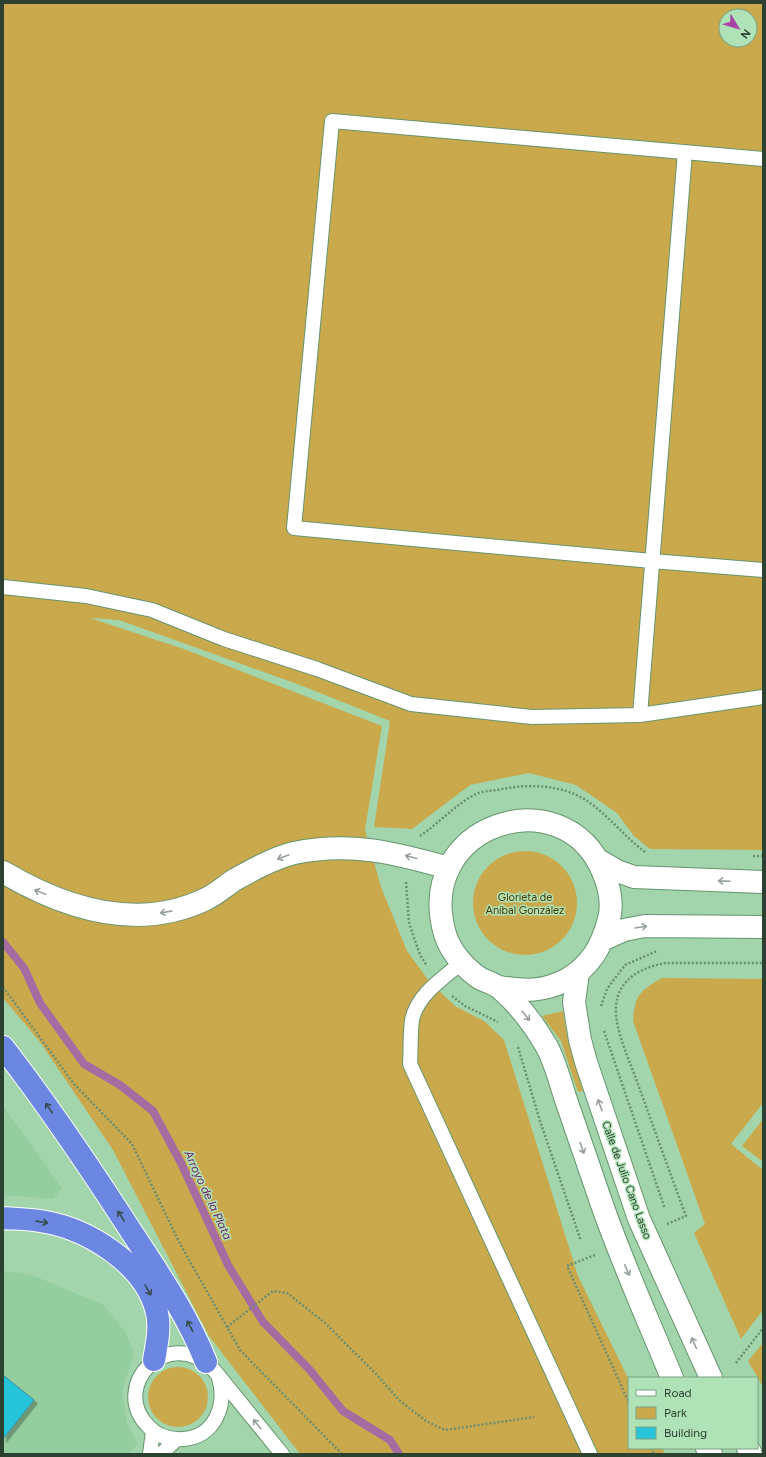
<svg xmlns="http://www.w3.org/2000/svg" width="766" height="1457" font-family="Figtree,sans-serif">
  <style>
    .built { fill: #94ce9e }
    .green { fill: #caa94d; fill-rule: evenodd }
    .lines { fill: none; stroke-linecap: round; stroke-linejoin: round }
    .stream { stroke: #a56ca2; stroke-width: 8 }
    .building { fill: #27c4da; stroke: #3e8d9a; filter: url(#shadow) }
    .lane-casing { stroke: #65956e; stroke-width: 16 }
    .street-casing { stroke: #65956e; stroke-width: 24 }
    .highway-casing { stroke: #fff; stroke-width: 24 }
    .path { stroke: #6a8e70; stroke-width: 2.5; stroke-dasharray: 2 2; stroke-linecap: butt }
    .lane { stroke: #fff; stroke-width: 14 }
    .street { stroke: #fff; stroke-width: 22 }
    .highway { stroke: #6b87e2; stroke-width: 22 }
    .oneway { stroke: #96a098 }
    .oneway2 { stroke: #364c4b }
    .labels { text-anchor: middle; stroke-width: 3; stroke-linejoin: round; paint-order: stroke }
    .park-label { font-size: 11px; fill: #4b3900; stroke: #afe2b7 }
    .street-label { font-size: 11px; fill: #2d4130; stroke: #afe2b7 }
    .water-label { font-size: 12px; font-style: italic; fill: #6e1d6b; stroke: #afe2b7 }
  </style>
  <defs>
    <filter id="shadow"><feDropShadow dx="3.5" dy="3.5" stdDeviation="0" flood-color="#0004"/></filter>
  </defs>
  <rect width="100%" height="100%" fill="#a2d5ab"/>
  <!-- built -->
  <path class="built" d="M3 1106 62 1188 53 1199 3 1195Z
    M3 1271 32 1275 104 1305 126 1333 134 1354 122 1391 127 1424 138 1443 129 1454H3Z"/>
  <!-- green -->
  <path class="green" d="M3 3H763V850L650 849 634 836 617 813 576 785 529 773 470 785 412 829 374 827 390 721 300 685 119 620 90 618 184 649 382 726 365 830 381 887 407 951 429 981 455 1006 484 1021 504 1040 578 1276 629 1380V1448H662L665 1454H300L209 1336 113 1150 40 1042 3 998ZM726 16H750V40H726Z
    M473 903a52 52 0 1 1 104 0a52 52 0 1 1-104 0Z
    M662 978 763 979V1103L731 1144 763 1170V1310L741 1339 694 1233 705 1224 633 1021C635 994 640 991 662 978Z
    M563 1011 567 1036 583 1091 578 1092 561 1041 542 1016Z
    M763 1119V1162L742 1146Z
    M763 1343V1387L748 1361Z
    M148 1397a30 30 0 1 1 60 0a30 30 0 1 1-60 0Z"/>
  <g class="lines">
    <!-- stream -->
    <path class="stream" d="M3 942 24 968 40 1003 84 1064 120 1085 153 1111 181 1163 228 1265 263 1322 309 1369 343 1411 390 1440 399 1454"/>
  </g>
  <!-- building -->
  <path class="building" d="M3 1375 34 1400 3 1439Z"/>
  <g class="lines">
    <defs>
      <path id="lane" d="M763 159 332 121 294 528 652 561 763 570
        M3 587 86 596 152 610 224 639 317 669 411 704 532 717 640 715 763 697
        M640 715 685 152
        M461 963C443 978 417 995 412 1020 410 1034 411 1050 410 1064L590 1454
        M219 1378C227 1405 215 1437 183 1439 170 1440 157 1436 148 1426 109 1386 168 1324 213 1369L282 1454
        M150 1454 153 1431
        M161 1454 176 1440"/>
      <path id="street" d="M598 860 617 871 634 877 763 882
        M3 872C64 908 138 932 206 899 217 894 226 885 236 879 254 869 274 858 294 853 350 841 395 853 449 868
        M604 939 624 930 645 926 763 927
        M578 973 574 1002 580 1040 586 1062 639 1219 711 1378
        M500 987C525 991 543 992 566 980 591 966 602 946 609 919 613 904 609 886 603 872 564 776 413 824 445 934 450 951 465 969 481 979 488 982 496 984 502 990 520 1006 535 1026 547 1047 555 1062 560 1081 565 1097 576 1129 587 1161 598 1193 619 1256 647 1317 672 1378
        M707 1448 711 1454
        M748 1448 751 1454"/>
      <path id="highway" d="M3 1047C48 1105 89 1166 129 1228 157 1271 187 1314 206 1362
        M3 1218C17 1219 32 1219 46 1222 89 1230 144 1264 156 1309 161 1325 157 1344 154 1360"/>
    </defs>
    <!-- lane casing -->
    <use href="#lane" class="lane-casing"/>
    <!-- street casing -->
    <use href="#street" class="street-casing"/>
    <!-- highway casing -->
    <use href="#highway" class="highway-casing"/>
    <!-- path -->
    <path class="path" d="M420 836C439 823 455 805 476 794 482 791 490 791 497 790 530 783 566 784 593 805 612 820 626 838 645 852
      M753 856H763
      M406 882 409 923 420 955 427 966
      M3 987 74 1084 132 1144 179 1242 240 1350 342 1454
      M452 996 465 1006 498 1022
      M601 1006 607 989 625 965 657 951
      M604 1031 665 1209
      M518 1047 540 1121 581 1241
      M667 1224 686 1216C669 1171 653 1125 636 1079 629 1059 614 1028 616 1006 618 979 642 967 666 963H763
      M595 1255 567 1266 629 1403
      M227 1327 273 1291 287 1293 324 1322 377 1375 399 1400 426 1421 445 1430 534 1417
      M736 1363 763 1328
      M651 1448 654 1454"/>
    <!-- lane -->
    <use href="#lane" class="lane"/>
    <!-- street -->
    <use href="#street" class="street"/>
    <!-- highway -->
    <use href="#highway" class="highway"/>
  </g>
  <!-- one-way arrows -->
  <defs><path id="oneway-shaft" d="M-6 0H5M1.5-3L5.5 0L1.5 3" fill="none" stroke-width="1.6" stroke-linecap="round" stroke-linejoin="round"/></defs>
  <g class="oneway">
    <use href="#oneway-shaft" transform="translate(283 857) rotate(160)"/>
    <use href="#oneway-shaft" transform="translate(411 857) rotate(-165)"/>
    <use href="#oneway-shaft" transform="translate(724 881) rotate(-178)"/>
    <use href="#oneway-shaft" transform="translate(40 892) rotate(-158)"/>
    <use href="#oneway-shaft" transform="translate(166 912) rotate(170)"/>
    <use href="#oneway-shaft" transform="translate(641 927) rotate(-9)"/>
    <use href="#oneway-shaft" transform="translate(526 1016) rotate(51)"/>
    <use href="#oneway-shaft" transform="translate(600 1105) rotate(-109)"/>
    <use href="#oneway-shaft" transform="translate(582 1148) rotate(71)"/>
    <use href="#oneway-shaft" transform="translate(627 1270) rotate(67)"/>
    <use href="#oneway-shaft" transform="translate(694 1343) rotate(-114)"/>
    <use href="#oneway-shaft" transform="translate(257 1424) rotate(-129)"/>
  </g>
  <g class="oneway2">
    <use href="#oneway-shaft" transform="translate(49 1108) rotate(-125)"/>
    <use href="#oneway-shaft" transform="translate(121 1216) rotate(-123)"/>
    <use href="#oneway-shaft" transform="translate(42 1222) rotate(8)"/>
    <use href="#oneway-shaft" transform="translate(148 1290) rotate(60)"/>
    <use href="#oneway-shaft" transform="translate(190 1326) rotate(-118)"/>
  </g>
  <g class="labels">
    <!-- park labels -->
    <g class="park-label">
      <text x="525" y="901">Glorieta de<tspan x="525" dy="13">Aníbal González</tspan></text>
    </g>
    <!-- street labels -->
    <g class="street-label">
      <text transform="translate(627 1180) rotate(70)" y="4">Calle de Julio Cano Lasso</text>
    </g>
    <!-- water labels -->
    <g class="water-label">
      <text transform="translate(208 1195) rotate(65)" y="4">Arroyo de la Plata</text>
    </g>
  </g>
  <!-- border -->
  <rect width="766" height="1457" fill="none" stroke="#2d4130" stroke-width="8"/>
  <!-- legend -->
  <rect x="628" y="1377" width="130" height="72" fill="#afe2b7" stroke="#7ba281"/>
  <rect x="636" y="1390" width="20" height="6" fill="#ffffff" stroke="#7ba281"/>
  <text x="664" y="1397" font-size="12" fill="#2d4130">Road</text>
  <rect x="636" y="1407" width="20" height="12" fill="#caa94d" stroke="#7ba281"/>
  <text x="664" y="1417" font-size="12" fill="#2d4130">Park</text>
  <rect x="636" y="1427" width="20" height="12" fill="#27c4da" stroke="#7ba281"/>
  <text x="664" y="1437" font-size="12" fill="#2d4130">Building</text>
  <!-- north arrow -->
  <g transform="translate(738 28) rotate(128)"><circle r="19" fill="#afe2b7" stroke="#7ba281"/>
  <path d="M0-3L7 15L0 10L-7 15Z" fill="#aa43a6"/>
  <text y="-6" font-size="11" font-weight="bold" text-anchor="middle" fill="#2d4130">N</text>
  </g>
</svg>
